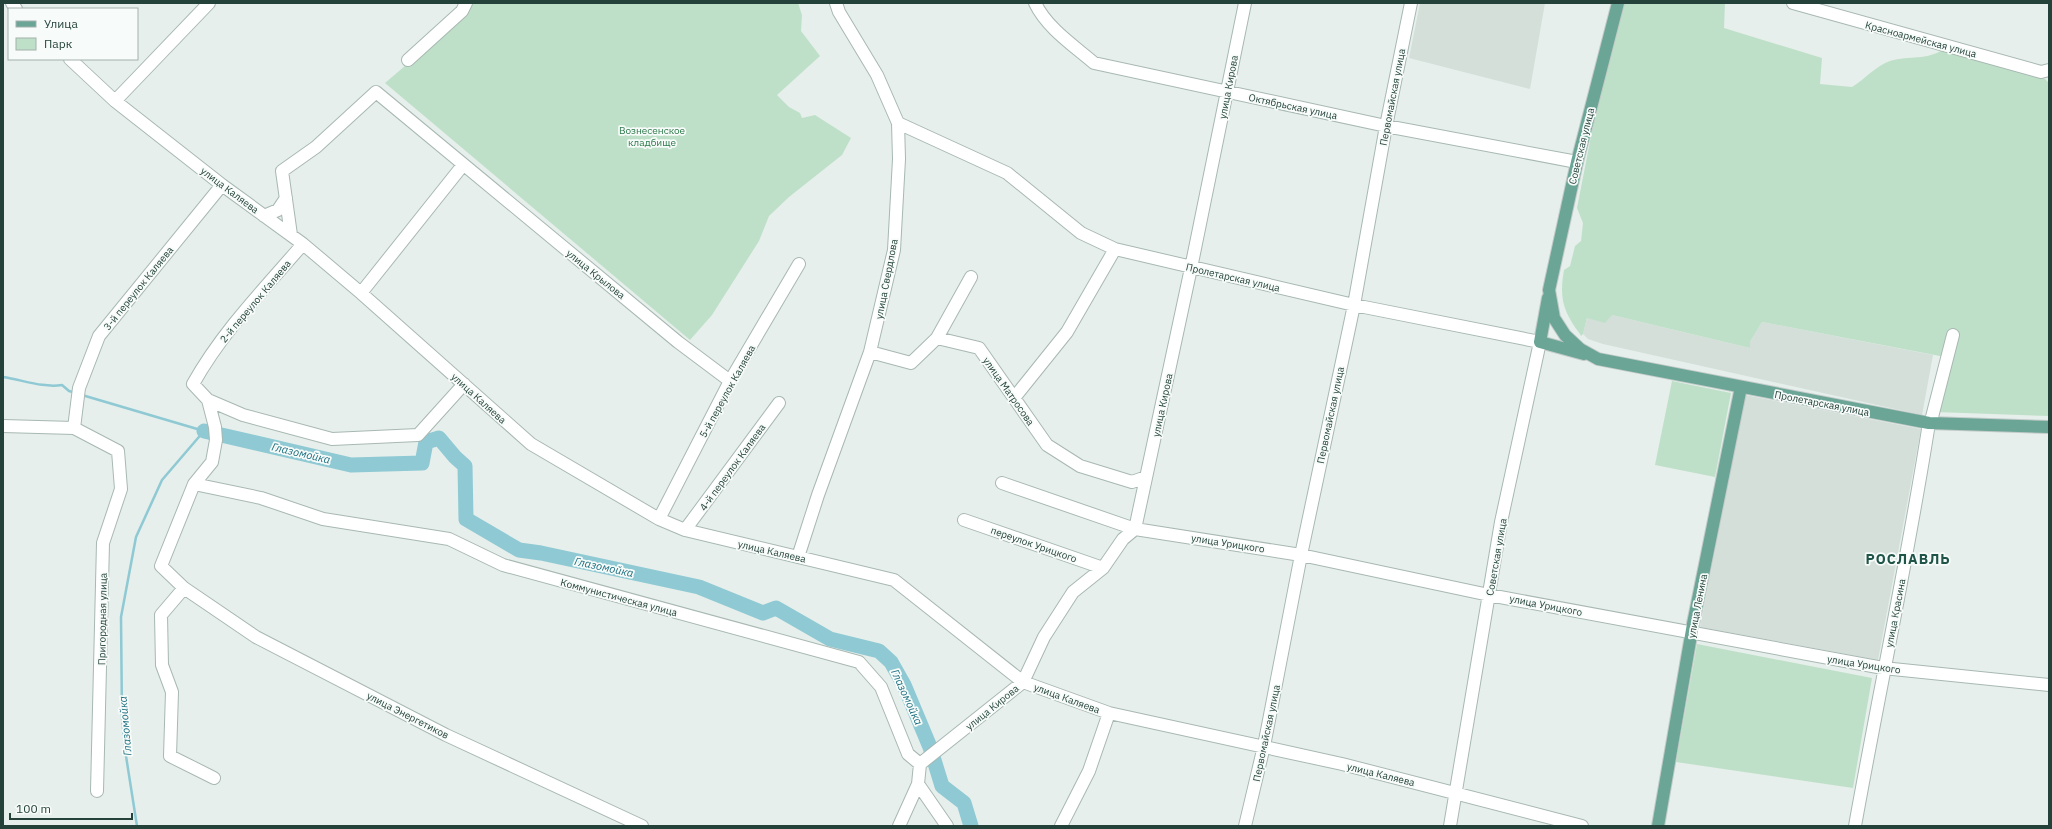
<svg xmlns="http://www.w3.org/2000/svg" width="2052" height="829" font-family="'IBM Plex Sans',sans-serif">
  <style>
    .built { fill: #d4dfda }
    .green { fill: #bfe0c8 }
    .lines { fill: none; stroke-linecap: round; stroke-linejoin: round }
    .stream { stroke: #8ec9d4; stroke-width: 2.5 }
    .river { stroke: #8ec9d4; stroke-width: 15 }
    .minor-casing { stroke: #a8b8b2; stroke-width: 14 }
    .major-casing { stroke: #c2cac8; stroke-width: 14 }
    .minor { stroke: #fff; stroke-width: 12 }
    .major { stroke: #6aa596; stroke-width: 12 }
    .labels { text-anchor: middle; stroke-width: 3.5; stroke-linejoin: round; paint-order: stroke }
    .street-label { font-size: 10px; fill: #24423a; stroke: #f7fbf9 }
    .park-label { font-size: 10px; fill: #2d7a4b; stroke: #f7fbf9 }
    .water-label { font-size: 11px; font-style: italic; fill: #1c6f80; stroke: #f7fbf9 }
    .district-label { font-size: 14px; font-weight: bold; letter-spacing: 1px; fill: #1f5548; stroke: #f7fbf9 }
  </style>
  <rect width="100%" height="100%" fill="#e6efeb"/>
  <!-- built -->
  <path class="built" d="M1420 3H1545L1530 89 1409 58Z
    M1612 315 1750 348V342L1762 322 1933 355 1922 415 1603 344 1588 339 1583 334 1587 318Z
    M1745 395 1921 429 1878 660 1700 627Z"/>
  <!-- green -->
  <path class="green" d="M473 3H798L802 15 801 31 820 56 777 95 789 107 800 113 802 118 815 115 851 138 842 155 789 197 769 216 759 241 712 315 690 340 385 83 468 12Z
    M1622 3H1725L1724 28 1822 58 1820 84 1852 87C1865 79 1877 65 1890 61 1910 55 1926 61 1944 49L2045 79 2049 83V416L1936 412 1945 357 1762 322 1750 342V348L1612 315 1605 323 1587 318 1583 334 1581 336 1580 334C1563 311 1559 298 1564 270L1570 266 1575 246 1581 241 1583 223 1577 208 1592 131Z
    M1672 381 1731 393 1715 477 1655 465Z
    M1697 644 1872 678 1853 788 1676 762Z"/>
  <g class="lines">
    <!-- stream -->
    <path class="stream" d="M3 377C23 380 43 388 62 385L69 391 76 393
      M82 395 204 431 162 480 136 537 121 617 122 718 126 756 137 826"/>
    <!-- river -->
    <path class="river" d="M204 431 351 465 422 463 426 442 439 438 455 457 465 466 466 519 519 550 541 553 699 587 763 613 776 608 830 639 879 651 891 662 904 685 930 747 942 786 964 803 971 826"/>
    <defs>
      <path id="minor" d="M12 3 16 9
        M1035 3C1047 28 1073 45 1094 63L1386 126 1577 162
        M1793 3 2041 72 2049 70
        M70 59 115 101 222 185 303 244 361 293 531 444 659 519 685 530 894 580 1023 682 1109 713 1342 764 1582 826
        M408 60 462 11 466 3
        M115 101 209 3
        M898 123 1007 173 1081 233 1115 249 1354 305 1540 342 1501 522 1450 826
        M264 216 278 210 286 198
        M291 235 282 171 316 147 376 92 678 342 730 381
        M303 244C264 289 222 332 193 384L208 400 243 415 332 439 418 435 464 384
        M361 293 463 165
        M937 338 971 277
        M870 352 911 363 937 338 979 348 1047 445 1080 466 1132 482 1146 477
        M1014 398 1067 332 1115 249
        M208 400 215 427 216 440 212 462 194 484 161 566 184 588 256 637 446 735 642 826
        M3 426 74 428 118 451 121 489 103 543 97 791
        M74 428 79 388 99 336 222 185
        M1002 483 1135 529 1301 555 1489 595 1883 668 2049 685
        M194 484 261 498 323 519 449 539 503 565 859 662 881 687 908 754 920 764 918 784 947 826
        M659 519 730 381 799 264
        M964 520 1103 568
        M685 530 779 403
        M798 557 818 495 870 352 894 250 899 159 898 123 877 75 839 12 836 3
        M184 588 161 615 162 665 172 692 170 756 214 778
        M920 764 1023 682 1044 637 1073 592 1103 568 1123 539 1135 529 1191 268 1245 3
        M899 826 918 784
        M1061 826 1089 771 1109 713
        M1245 826 1264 746 1301 555 1354 305 1386 126 1411 3
        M1855 826C1879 692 1908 558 1929 423L1932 417 1953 335"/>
      <path id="major" d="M1618 3 1577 162 1549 290 1554 318 1565 335 1580 349 1598 359 1929 423 2049 427
        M1548 298 1540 342 1584 354
        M1658 826 1693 624 1741 387"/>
    </defs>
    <!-- minor casing -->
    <use href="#minor" class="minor-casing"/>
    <!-- major casing -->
    <use href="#major" class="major-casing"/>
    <!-- minor -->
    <use href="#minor" class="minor"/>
    <!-- major -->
    <use href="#major" class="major"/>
  </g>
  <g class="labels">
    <!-- street labels -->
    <g class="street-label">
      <text transform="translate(1921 39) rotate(15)" y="4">Красноармейская улица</text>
      <text transform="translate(1228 87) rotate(-79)" y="4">улица Кирова</text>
      <text transform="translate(1392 97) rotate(-79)" y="4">Первомайская улица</text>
      <text transform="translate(1293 106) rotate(12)" y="4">Октябрьская улица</text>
      <text transform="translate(1581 146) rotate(-76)" y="4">Советская улица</text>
      <text transform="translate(230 190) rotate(37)" y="4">улица Каляева</text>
      <text transform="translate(596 274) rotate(39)" y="4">улица Крылова</text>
      <text transform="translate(1233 277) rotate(13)" y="4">Пролетарская улица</text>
      <text transform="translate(886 279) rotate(-79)" y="4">улица Свердлова</text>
      <text transform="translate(138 288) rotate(-51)" y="4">3-й переулок Каляева</text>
      <text transform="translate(255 301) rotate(-50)" y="4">2-й переулок Каляева</text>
      <text transform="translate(727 391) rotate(-61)" y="4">5-й переулок Каляева</text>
      <text transform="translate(1009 391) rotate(55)" y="4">улица Матросова</text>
      <text transform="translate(479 398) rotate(42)" y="4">улица Каляева</text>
      <text transform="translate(1822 403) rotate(11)" y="4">Пролетарская улица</text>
      <text transform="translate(1162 405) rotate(-78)" y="4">улица Кирова</text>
      <text transform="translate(1330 415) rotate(-78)" y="4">Первомайская улица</text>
      <text transform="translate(732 467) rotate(-54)" y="4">4-й переулок Каляева</text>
      <text transform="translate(1228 543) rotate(9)" y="4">улица Урицкого</text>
      <text transform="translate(1034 544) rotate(19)" y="4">переулок Урицкого</text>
      <text transform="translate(772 551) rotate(13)" y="4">улица Каляева</text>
      <text transform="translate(1496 557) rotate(-80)" y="4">Советская улица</text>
      <text transform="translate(619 597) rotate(15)" y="4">Коммунистическая улица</text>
      <text transform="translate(1546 605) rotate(11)" y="4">улица Урицкого</text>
      <text transform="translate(1697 606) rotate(-79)" y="4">улица Ленина</text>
      <text transform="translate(1895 613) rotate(-79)" y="4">улица Красина</text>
      <text transform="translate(102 619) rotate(-89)" y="4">Пригородная улица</text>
      <text transform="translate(1864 664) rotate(9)" y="4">улица Урицкого</text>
      <text transform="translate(1067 698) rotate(20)" y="4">улица Каляева</text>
      <text transform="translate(992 707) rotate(-39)" y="4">улица Кирова</text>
      <text transform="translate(408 715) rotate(27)" y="4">улица Энергетиков</text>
      <text transform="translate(1266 733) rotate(-78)" y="4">Первомайская улица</text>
      <text transform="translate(1381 774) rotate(14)" y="4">улица Каляева</text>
    </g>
    <!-- park labels -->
    <g class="park-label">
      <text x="652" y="134">Вознесенское<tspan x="652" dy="12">кладбище</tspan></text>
    </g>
    <!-- water labels -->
    <g class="water-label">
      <text transform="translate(301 453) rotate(13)" y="4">Глазомойка</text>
      <text transform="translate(604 567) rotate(12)" y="4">Глазомойка</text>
      <text transform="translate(907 697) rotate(65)" y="4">Глазомойка</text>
      <text transform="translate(125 726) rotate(-95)" y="4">Глазомойка</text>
    </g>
    <!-- district labels -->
    <g class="district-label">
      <text x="1908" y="564">РОСЛАВЛЬ</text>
    </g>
  </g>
  <!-- border -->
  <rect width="2052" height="829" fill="none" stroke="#24423a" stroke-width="8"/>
  <!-- legend -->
  <rect x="8" y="8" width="130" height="52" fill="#f7fbf9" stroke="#a3b1ad"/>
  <rect x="16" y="21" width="20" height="6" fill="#6aa596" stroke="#a3b1ad"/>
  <text x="44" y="28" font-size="12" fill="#24423a">Улица</text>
  <rect x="16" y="38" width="20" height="12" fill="#bfe0c8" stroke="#a3b1ad"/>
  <text x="44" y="48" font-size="12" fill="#24423a">Парк</text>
  <!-- scale -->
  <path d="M10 813v6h122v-6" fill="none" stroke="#24423a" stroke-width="2"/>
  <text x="16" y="813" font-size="12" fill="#24423a" stroke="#f7fbf9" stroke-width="3" paint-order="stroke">100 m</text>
</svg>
